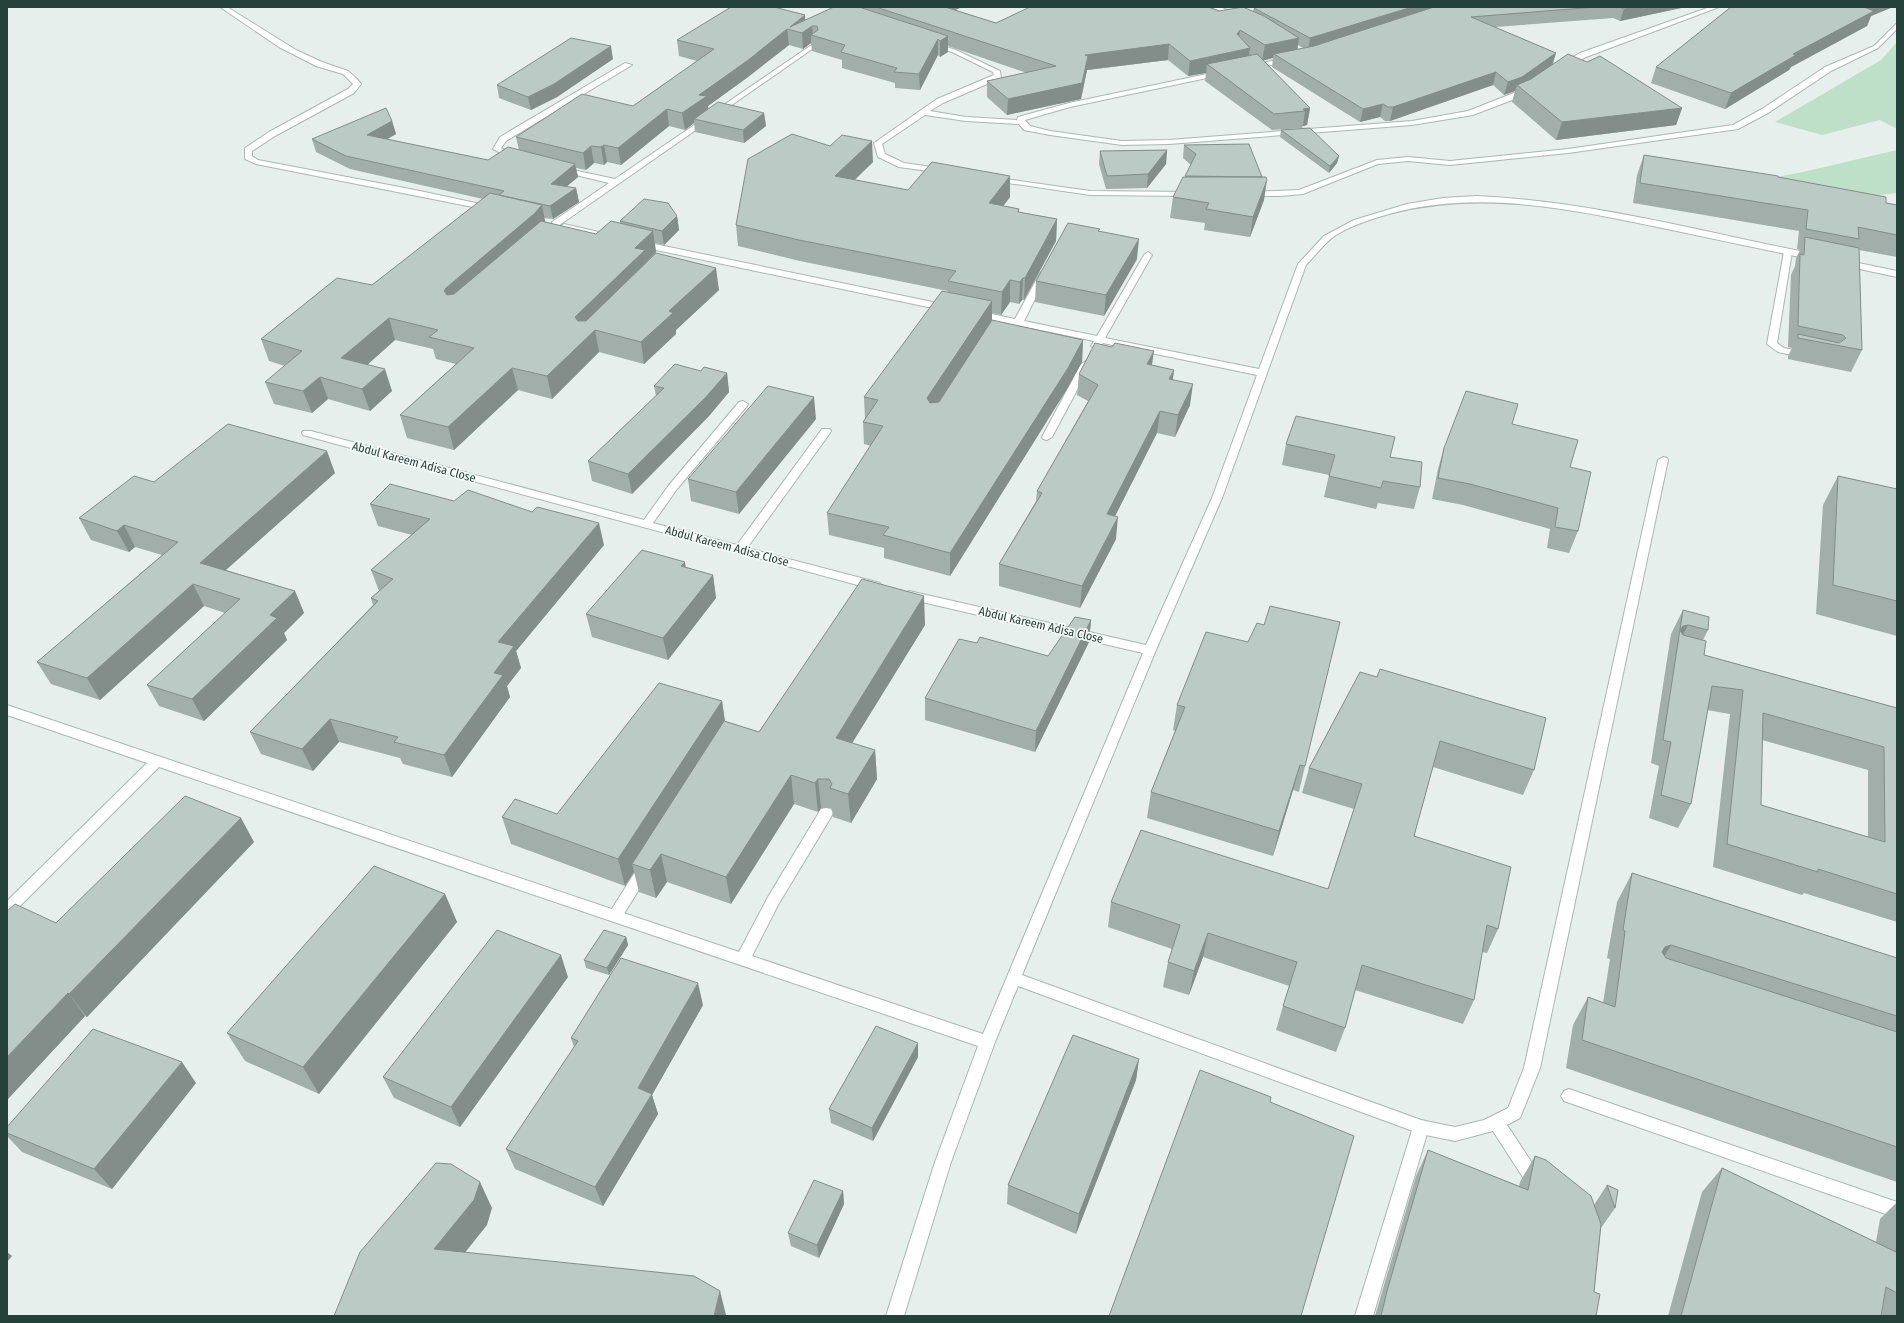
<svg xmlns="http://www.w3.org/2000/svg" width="1904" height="1323" font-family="'Fira Sans Condensed',sans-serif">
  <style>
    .green { fill: #bfe0c8 }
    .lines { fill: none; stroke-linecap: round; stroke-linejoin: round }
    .lane-casing { stroke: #a8b8b2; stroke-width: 2 }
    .street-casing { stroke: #a8b8b2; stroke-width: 2 }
    .lane { fill: #fff; fill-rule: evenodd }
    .street { fill: #fff; fill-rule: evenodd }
    .wall { fill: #a1aea9; fill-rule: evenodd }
    .shaded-wall { fill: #838d89 }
    .building { fill: #bbcac4; stroke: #838d89; fill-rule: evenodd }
    .labels { text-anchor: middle; stroke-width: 3.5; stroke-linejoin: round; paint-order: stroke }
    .street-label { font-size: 12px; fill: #24423a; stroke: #f7fbf9 }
  </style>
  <rect width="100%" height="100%" fill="#e6efeb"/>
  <!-- green -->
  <path class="green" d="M1897 42V129L1880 120 1822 135 1775 122 1881 60Z
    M1897 150V193L1783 206 1731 186 1803 172Z"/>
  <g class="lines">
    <defs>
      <path id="lane" d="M1211 7H1220L1242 17 1237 18Z
        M1788 249 1792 252 1777 343 1784 348 1808 353 1810 355 1805 358 1778 352 1767 344 1784 252Z
        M645 862 650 864 652 868 650 872 620 920 615 922 610 920 608 916 610 912 640 864Z
        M1569 1089 1897 1202V1218L1564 1101 1561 1096 1564 1091Z
        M1421 1120 1427 1122 1429 1127 1373 1316H1355L1413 1127 1415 1122Z"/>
      <path id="street" d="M220 7H227L296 50 322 62 348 71 356 78 361 84 354 93 275 136 252 151V156L258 160 415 190 490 206 493 207V211L256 164 245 159V148L269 132 348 89 353 84 343 74 316 66 279 47Z
        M1710 7H1719L1586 57 1566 67 1559 65 1580 53Z
        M1897 23V29L1878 48 1831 71 1768 113 1738 129 1568 153 1450 165 1408 161 1378 164 1303 194 1280 196H1249L1245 194 1249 192 1299 190 1377 160 1408 157 1450 161 1568 149 1733 125 1762 109 1825 67 1874 46Z
        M816 42 820 44 818 45 558 226H552V222L609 183 559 171V167L615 179Z
        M933 43 956 50 1000 71 1001 78 943 103 930 111 966 117 1017 120 1018 117 1069 103 1221 71 1225 73 1221 75 1070 107 1025 120 1030 126 1050 131 1122 141 1169 140 1412 121 1468 111 1519 91 1525 87 1532 89 1525 95 1473 115 1412 125 1169 144 1122 145 1050 135 1024 130 1019 124 966 121 925 115 882 144 885 154 904 163 946 169V173H943L899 167 878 157 874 143 937 99 994 75 993 72 952 52 931 46 929 45Z
        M1288 57 1292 59 1291 61 1251 69 1247 67Z
        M625 63 632 65 506 141 501 148 518 155V159H512L493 149 500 137Z
        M992 177 1090 191 1191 192 1195 194 1191 196 1090 195 995 181 991 179Z
        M1477 196C1591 201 1703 232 1814 254L1818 257 1814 260C1767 250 1719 240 1672 230 1579 211 1483 188 1389 214 1371 219 1352 225 1336 235 1324 243 1316 255 1306 265L1222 498 1156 650 1022 975 1421 1120 1455 1127 1484 1120 1508 1108 1524 1068 1658 460 1663 457 1667 458 1668 460 1540 1068 1520 1118 1507 1125 1536 1169 1545 1175 1547 1180 1545 1185 1539 1188 1524 1179 1493 1131 1455 1141 1421 1134 1018 986 995 1042 951 1162 904 1316H886L935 1162 978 1046 159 767 12 914 7 916V901L147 763 7 715V705L739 952 768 897 821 809 826 808 831 809 833 813 831 817 778 905 752 956 983 1034 1143 653 909 599 903 595 909 591 1146 645 1212 498 1257 375 1103 343 1099 348 1096 349 1091 346 1094 341 977 317 972 314 977 311 1015 319 1040 273 1044 270 1048 273 1024 321 1097 336 1144 255 1148 252 1152 255 1105 338 1259 369 1298 264 1324 236 1354 220 1407 204 1443 198Z
        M564 224 616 236 617 238 613 241 561 229 560 227Z
        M640 241 947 305 952 308 947 311 637 246V242Z
        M1844 260 1897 271V277L1841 265V261Z
        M1086 361 1091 364 1052 437 1047 440 1043 439 1042 437 1081 364Z
        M743 401 748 404 747 406 677 489 653 523 737 545 822 429H830L831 431 830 433 747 548 880 583 882 586 880 589 876 590 303 435 302 433 303 431H311L644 520 669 485 739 402Z"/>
    </defs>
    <!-- lane casing -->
    <use href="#lane" class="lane-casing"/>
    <!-- street casing -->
    <use href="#street" class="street-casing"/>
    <!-- lane -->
    <use href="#lane" class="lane"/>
    <!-- street -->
    <use href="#street" class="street"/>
  </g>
  <!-- wall -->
  <path class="wall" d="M834 7H962L955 10 996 23 1219 11H1253L1254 8 1257 7H1686L1620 21 1613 18 1495 27 1556 53 1553 64 1682 108 1676 125 1556 140 1512 102 1515 91 1504 95 1493 85 1390 121H1385L1380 117 1360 122 1272 67 1273 58 1263 60 1310 108 1307 125 1303 126 1302 128 1272 130 1205 81 1206 73 1188 76 1168 60 1087 70 1081 99 1007 115 987 97V81L1027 73 948 46V52L940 57 938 55 920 90 895 88V83L842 68V60L812 51 811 43 803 49 789 45 748 77 708 106V109L764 113 766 126 744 143 695 132 694 123 685 130 669 126 621 165 607 162 604 165 594 163 586 170 576 168 578 177 566 187 576 188 579 202 553 219 544 218 545 222 596 234 620 223V221L677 216 679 230 664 245 655 243 656 252 647 262 719 290 676 330V334L644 364 599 352 552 399 518 390 454 450 407 438 400 415 456 364 436 359 433 349 395 340 367 365 392 391 370 411 328 399 312 413 274 404 265 382 285 366 269 361 261 339 372 285 483 199 350 169 316 152 312 139 392 121 396 134 387 139 488 160 519 150 516 137 633 106 697 61 679 56 677 40 805 20ZM1298 45 1303 48 1297 49Z
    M1731 7H1893L1871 16 1867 26 1791 67 1789 70 1725 109 1651 83 1656 67Z
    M613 59 557 97 531 110 499 98 497 85Z
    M1281 130 1339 156 1337 163 1329 173 1280 137Z
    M1184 145 1264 200 1250 237 1204 230 1205 223 1170 218 1173 197 1185 177 1191 165 1183 158Z
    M830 146 873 162 855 180 908 190 1010 197 1003 206 1019 209V212L1057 219 1056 241 1024 300H1022L1019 304 1010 302 1001 315 992 313V321L1083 340 1082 362 1067 389 950 576 884 558V548L829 535 827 513 871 446 864 444 863 422 865 419 864 397 948 291 800 261 738 246 736 225Z
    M1167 150 1166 164 1147 188 1106 189 1099 164 1100 151Z
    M1644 155 1778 177 1886 203 1897 205V257L1859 250 1862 350 1851 372 1788 359V356L1792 348 1788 347 1791 275 1795 266 1796 258 1800 250 1797 249 1799 231 1633 203 1637 175Z
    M1100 229 1099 231 1137 259 1104 316 1035 302 1036 281Z
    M1152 365 1174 370 1173 379 1190 405 1175 437 1157 433 1115 516 1116 539 1080 608 999 586V564L1036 501 1037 491 1088 401 1077 395 1079 374Z
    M701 371 727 373 729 392 709 416 632 494 592 481 588 461 656 396 654 386Z
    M816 419 739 514 691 501 688 479Z
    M1512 424 1570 467 1578 531 1569 553 1547 548 1550 529 1463 505 1432 499 1438 469 1444 448Z
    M1286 444 1390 457 1420 487 1414 509 1378 503 1376 509 1324 497 1329 475 1282 465Z
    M335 473 226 570 295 591 304 613 284 633 287 640 204 721 159 706 147 685 225 613 204 606 100 700 51 684 37 662 162 555 135 547 129 552 91 540 79 518 154 482Z
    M1838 476 1897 489V636L1816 614 1823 505Z
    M370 504 604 545 516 651 521 668 507 686 510 697 452 777 403 764 400 758 339 742 313 771 261 754 250 732 373 605 371 598 379 591 371 570 412 535 378 526Z
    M686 568 713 575 716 598 668 660 592 637 586 614Z
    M1683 610 1708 630 1703 640 1704 655 1897 708V922L1804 893 1802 895 1713 867 1730 714 1707 710 1691 804 1678 828 1649 818 1659 766 1651 763 1671 634ZM1762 740 1868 770V837L1761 805Z
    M1091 620 1089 642 1035 752 925 720V698L977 643 1048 656Z
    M925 625 852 743 875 750 877 779 851 823 833 817 832 809 831 808H821L818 812 794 804 731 904 667 882 656 898 639 892 634 872 625 886 511 844 502 817 557 814 722 701 725 721 759 732Z
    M1206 632 1305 766 1299 792 1293 790 1273 856 1147 818 1151 792 1175 731 1173 730 1177 705Z
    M1360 672 1534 770 1523 795 1433 767 1414 836 1498 929 1487 953 1482 952 1474 1000 1463 1024 1355 990 1345 1028 1336 1052 1276 1030 1289 986 1203 957 1189 995 1163 987 1168 962 1172 949 1108 927 1111 902 1328 889 1354 809 1302 793 1309 768Z
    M254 842 87 1017 85 1016 7 1100 56 923Z
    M1632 873 1897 958V1182L1566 1068 1573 1025 1588 997 1603 1003 1610 959 1607 958 1617 902Z
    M445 894 457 922 319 1094 245 1061 227 1033Z
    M626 937 628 945 609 975 586 968 584 960Z
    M568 977 460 1127 394 1098 383 1077Z
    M703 1005 652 1095 658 1114 603 1206 515 1169 506 1149 574 1047 571 1038Z
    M918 1057 873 1141 831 1123 829 1109Z
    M1139 1059 1136 1080 1076 1234 1007 1204 1008 1185Z
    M196 1083 112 1189 22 1152 7 1136V1127Z
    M1428 1150 1519 1186 1520 1182 1535 1156 1594 1205 1607 1185 1615 1208 1601 1228 1594 1292 1596 1316H1375L1416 1176Z
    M1722 1168 1876 1242 1880 1219 1897 1202V1316H1668L1702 1192Z
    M843 1191 844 1204 819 1258 791 1246 788 1233Z"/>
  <!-- shaded-wall -->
  <path class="shaded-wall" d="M934 7H962L934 19Z
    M1412 7H1449L1308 51 1310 38Z
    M1633 7H1686L1620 21 1624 9Z
    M1865 7H1893L1871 16 1867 26 1791 67 1789 70 1725 109 1731 93Z
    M805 15 806 30 812 26 813 36 811 35V43L803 49 802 33 790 27Z
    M787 29 789 45 748 77 708 106 709 113 694 119V123L685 130 682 113 699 95Z
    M1240 30 1238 46 1237 34Z
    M948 36V52L940 57V41Z
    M1299 38 1297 53 1274 54 1273 58 1262 61 1265 45Z
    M938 39V55L920 90 919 74Z
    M1169 44 1168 60 1087 70 1081 99 1007 115 1008 99 1085 55Z
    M611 46 613 59 557 97 531 110 528 97Z
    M1250 48 1248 64H1207L1206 73 1188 76 1190 61Z
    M1556 53 1552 65 1520 88 1517 85 1515 91 1504 95 1508 82Z
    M1496 72 1493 85 1390 121 1393 107Z
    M1383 104 1380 117 1360 122 1363 109Z
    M1310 108 1307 125 1303 126 1305 111 1303 109Z
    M1682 108 1676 125 1556 140 1562 122Z
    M667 109 669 126 621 165 618 148Z
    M764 113 766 126 744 143 743 130Z
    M392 121 396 134 370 149 367 135Z
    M872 141 873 162 836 197 835 176Z
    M604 145 607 162 604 165 601 147Z
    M591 146 594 163 586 170 583 153Z
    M1167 150 1166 164 1147 188 1148 174Z
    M1339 156 1337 163 1329 173 1330 166Z
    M575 164 578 177 553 198 551 184Z
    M1010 176V197L989 225V203Z
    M1267 180 1264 200 1250 237 1253 217Z
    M576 188 579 202 553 219 550 206Z
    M542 205 546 226 452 310 444 291 446 288Z
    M677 216 679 230 664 245 662 231Z
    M1057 219 1056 241 1024 300 1025 278Z
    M653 231 656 252 646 262 648 272 580 339 575 317 635 248Z
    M1139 239 1137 259 1104 316 1106 295Z
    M716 268 719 290 676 330V334L644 364 641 342 669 311Z
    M1023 278 1022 300 1019 304 1020 282Z
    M1010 280V302L1001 315 1002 292Z
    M992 301V322L928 420 927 398Z
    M389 318 395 340 349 381 341 358Z
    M595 330 599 352 552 399 547 376Z
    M1083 340 1082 362 1067 389 950 576V553Z
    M1154 351 1151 372 1147 364Z
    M512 368 518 390 454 450 448 427Z
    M385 369 392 391 370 411 362 389Z
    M1174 370 1171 391 1169 379Z
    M727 373 729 392 709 416 632 494 628 474Z
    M320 377 328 399 312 413 303 391Z
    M1193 384 1190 405 1175 437 1178 415Z
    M814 397 816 419 739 514 736 492Z
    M1160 411 1157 433 1105 536 1107 514Z
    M327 451 335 473 210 584 200 563Z
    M1118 517 1116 539 1080 608 1082 586Z
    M599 523 604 545 516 651 521 668 507 686 510 697 452 777 444 755 494 673 498 642Z
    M124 525 135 547 129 552 117 531Z
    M685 562 688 584 681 566Z
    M713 575 716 598 668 660 663 638Z
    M193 584 204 606 100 700 87 678Z
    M295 591 304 613 284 633 287 640 204 721 192 699 270 615Z
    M924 596 925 625 838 766 836 738Z
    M1091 620 1089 642 1035 752 1036 731Z
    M1688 625 1677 647 1680 631 1683 626Z
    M722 701 726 729 632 864 634 872 625 886 618 859Z
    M330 719 339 742 313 771 302 749Z
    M875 750 877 779 851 823 848 794Z
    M1300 765 1293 790 1273 856 1279 831Z
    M791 775 794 804 731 904 726 877Z
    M818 779 821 808 818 812 815 783Z
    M241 818 254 842 87 1017 69 994Z
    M661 854 667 882 656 898 650 870Z
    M445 894 457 922 319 1094 303 1067Z
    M1208 933 1203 957 1189 995 1194 971Z
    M626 937 628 945 609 975 607 968Z
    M1671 945 1654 974 1648 976 1665 947Z
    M561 955 568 977 460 1127 451 1107Z
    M698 983 703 1005 652 1095 658 1114 603 1206 595 1187 638 1088Z
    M68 993 85 1016 7 1100V1057Z
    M918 1043V1057L873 1141 872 1128Z
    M1139 1059 1136 1080 1076 1234 1079 1214Z
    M182 1062 196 1083 112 1189 94 1169Z
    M480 1182 492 1208 487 1225 448 1274 434 1249Z
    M843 1191 844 1204 819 1258 817 1245Z
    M7 1252 12 1256 7 1262Z
    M720 1291 726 1315V1316H714Z"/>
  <!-- building -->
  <path class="building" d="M731 7H774L805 15 790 27 834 7H859L948 36 940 41 938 39 919 74 894 72 897 68 841 52 845 45 811 35 818 30 817 26H812L802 33 787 29 747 61 699 95 707 96 682 113 667 109 618 148 604 145 601 147 591 146 583 153 516 137 582 94 633 106 714 49 677 40Z
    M876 7H945L996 23 1030 7H1208L1219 11 1243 7 1264 16 1299 38 1265 45 1240 30 1237 34 1250 48 1190 61 1169 44 1085 55 1088 56 1082 83 1008 99 987 81 1056 66Z
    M1257 7H1412L1310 38 1254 8Z
    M1434 7H1596L1471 17 1556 53 1522 77 1508 82 1496 72 1393 107H1388L1383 104 1363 109 1274 54 1314 46Z
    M1620 7H1633L1624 9Z
    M1731 7H1865H1864L1874 11 1793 54 1796 55 1731 93 1656 67Z
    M571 38 611 46 554 84 528 97 497 85Z
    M1257 54 1310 108 1303 109 1305 111 1274 114 1207 64Z
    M1568 54 1587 62 1600 56 1682 108 1562 122 1517 85 1531 79Z
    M718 102 764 113 743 130 694 119Z
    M386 108 392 121 367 135 488 160 508 147 575 164 551 184 576 188 550 206 499 195 504 191 346 156 312 139Z
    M1310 128 1339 156 1330 166 1281 130Z
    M792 134 830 146 842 135 872 141 835 176 908 190 932 162 1010 176 989 203 1019 209 1018 212 1057 219 1025 278H1023L1020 282 1010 280 1002 292 948 281 956 271 799 240 736 225 748 159Z
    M1249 144 1262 177 1185 176 1196 154 1184 145Z
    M1167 150 1148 174 1107 176 1100 151Z
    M1644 155 1778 176V177L1886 197V203L1897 205V235L1858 227 1859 239 1806 229 1808 210 1640 183Z
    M1183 177H1266L1267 180 1253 217 1206 209 1209 203 1173 197Z
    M490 193 542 205 534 214 446 288 444 291 447 295 454 294 541 221 596 234 611 221 653 231 635 248 645 250 575 317 578 321H586L656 253 716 268 669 311 673 313 641 342 595 330 547 376 512 368 448 427 400 415 474 348 429 337 438 330 389 318 341 358 385 369 362 389 320 377 303 391 265 382 302 351 261 339 337 278 372 285Z
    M644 199 668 203 677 216 662 231 620 221Z
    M1068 223 1100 229 1098 231 1139 239 1106 295 1036 281Z
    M1805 237 1859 248 1862 350 1798 338V334L1839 343 1846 338 1843 335 1798 326 1800 254 1804 255Z
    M942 291 992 301 927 398 930 403 939 402 992 320 1083 340 1068 368 950 553 883 535 889 527 827 513 883 426 863 422 878 400 864 397Z
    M1095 343 1112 347 1115 343 1154 351 1147 364 1174 370 1169 379 1193 384 1178 415 1160 411 1107 514 1118 517 1082 586 999 564 1042 493 1037 491 1098 385 1079 374Z
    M675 364 701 371 704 367 727 373 706 397 628 474 588 461 664 388 654 386Z
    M768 386 814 397 736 492 688 479Z
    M1466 391 1518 404 1512 424 1578 440 1570 467 1591 472 1578 531 1555 527 1558 508 1470 484 1438 478 1444 448Z
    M1296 416 1395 437 1390 457 1422 462 1420 487 1383 481 1381 488 1329 476 1335 455 1286 444Z
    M228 424 327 451 200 563 295 591 270 615 277 618 192 699 147 685 240 599 193 584 87 678 37 662 178 542 124 525 117 531 79 518 134 476 154 482Z
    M1838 476 1897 489V601L1833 585Z
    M390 484 454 501 468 490 532 512 537 507 599 523 498 642 514 646 494 673 503 675 444 755 394 742 398 737 330 719 302 749 250 732 378 601 371 598 393 579 371 570 430 519 370 504Z
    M642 550 685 562 681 566 713 575 663 638 586 614Z
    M862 579 924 596 836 738 875 750 848 794 830 788 832 784 829 779H818L815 783 791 775 726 877 661 854 650 870 632 864 724 721 759 732Z
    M1270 606 1340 622 1305 766 1300 765 1279 831 1151 792 1185 707 1177 705 1206 632 1248 642 1257 623 1264 625Z
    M1683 610 1709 617 1708 630 1688 625 1683 626 1680 630 1683 635 1706 641 1704 655 1897 708V894L1818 869V872L1727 844 1743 690 1712 686 1691 804 1661 795 1671 742 1663 740ZM1763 713 1884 747 1885 842 1761 805Z
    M1075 617 1091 620 1036 731 925 698 959 639 977 643 980 637 1048 656Z
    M1380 669 1546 718 1534 770 1440 741 1414 836 1511 867 1498 929 1487 925 1474 1000 1362 965 1345 1028 1283 1006 1297 962 1208 933 1194 971 1168 962 1180 925 1111 902 1141 830 1328 889 1362 784 1309 768 1360 672 1377 677Z
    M659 683 722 701 618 859 502 817 515 799 557 814Z
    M185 796 241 818 69 994 68 993 7 1057V911L15 904 56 923Z
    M374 866 445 894 303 1067 227 1033Z
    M1632 873 1897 958V1016L1671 945 1665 947 1662 952 1666 958 1897 1032V1147L1582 1040 1588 997 1615 1007 1625 931 1623 930Z
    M497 930 561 955 451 1107 383 1077Z
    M604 930 626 937 607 968 584 960Z
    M621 958 698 983 638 1088 652 1094 595 1187 506 1149 578 1041 571 1038Z
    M876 1026 918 1043 872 1128 829 1109Z
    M93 1029 182 1062 94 1169 7 1133V1127Z
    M1073 1035 1139 1059 1079 1214 1008 1185Z
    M1200 1070 1271 1097 1270 1102 1354 1136 1301 1316H1109Z
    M1428 1150 1528 1190 1535 1156 1546 1160 1591 1196 1601 1224 1594 1292 1600 1294 1596 1316H1381L1387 1291Z
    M436 1163 451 1164 480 1182 474 1200 434 1249 694 1276 720 1291 714 1316H334L360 1252Z
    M1722 1168 1896 1252 1897 1246V1293L1886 1287 1881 1316H1681Z
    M814 1180 843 1191 817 1245 788 1233Z
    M1607 1185 1618 1190 1615 1208Z"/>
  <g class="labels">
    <!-- street labels -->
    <g class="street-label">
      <text transform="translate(414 462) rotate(15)" y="4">Abdul Kareem Adisa Close</text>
      <text transform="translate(727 546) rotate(15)" y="4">Abdul Kareem Adisa Close</text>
      <text transform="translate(1041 625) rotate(13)" y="4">Abdul Kareem Adisa Close</text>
    </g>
  </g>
  <!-- border -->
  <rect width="1904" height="1323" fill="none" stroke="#24423a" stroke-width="16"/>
</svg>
